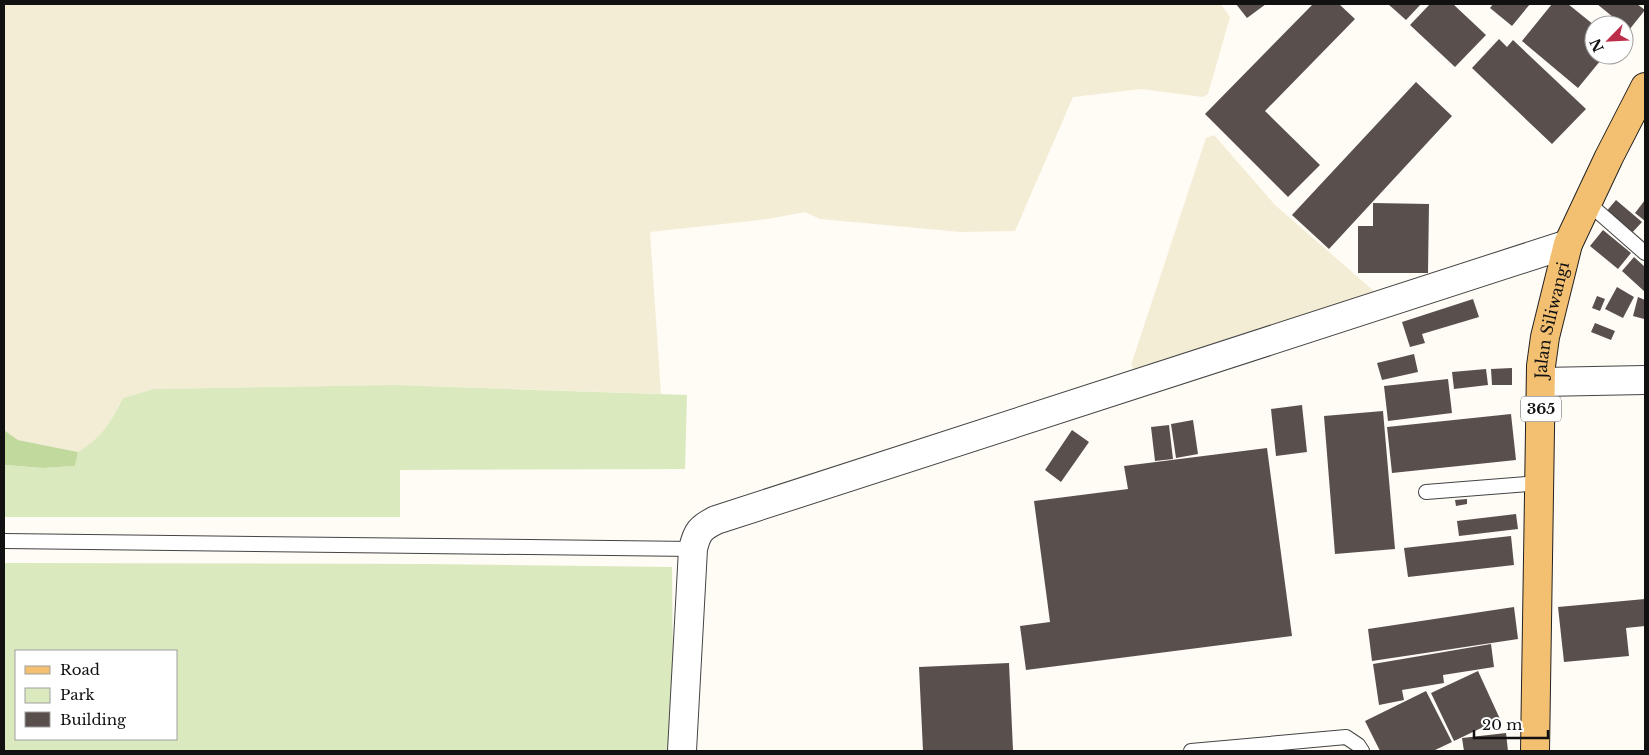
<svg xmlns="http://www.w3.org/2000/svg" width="1649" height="755" font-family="'Libre Baskerville',serif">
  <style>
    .farmland { fill: #f4edd5 }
    .green { fill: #dbe9be; fill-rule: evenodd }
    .forest { fill: #c2d99e }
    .building { fill: #59504d }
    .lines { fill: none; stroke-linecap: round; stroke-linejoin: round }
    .lane-casing { stroke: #444; stroke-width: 16 }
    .street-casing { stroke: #444; stroke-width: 30 }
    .primary-casing { stroke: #222; stroke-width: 30 }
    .lane { stroke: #fff; stroke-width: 14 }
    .street { stroke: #fff; stroke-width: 28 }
    .primary { stroke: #f3bf71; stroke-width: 28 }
    .labels { text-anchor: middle; stroke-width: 5; stroke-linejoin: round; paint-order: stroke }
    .shield { fill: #fff; stroke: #585858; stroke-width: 1 }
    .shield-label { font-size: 15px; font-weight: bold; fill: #111 }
    .street-label { font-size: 16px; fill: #111; stroke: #fff }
  </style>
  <rect width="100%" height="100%" fill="#fffbf5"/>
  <!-- farmland -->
  <path class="farmland" d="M4 4H1221L1230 17 1208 94 1203 97 1141 89 1073 97 1015 231 961 232 820 219 805 212 768 219 650 232 661 394 394 385 154 389 123 398 107 427 94 442 78 452 18 440 4 430Z
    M1214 135 1275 205 1375 292 1309 318 1300 316 1229 338 1220 348 1137 372 1131 365 1206 138Z"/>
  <!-- green -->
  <path class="green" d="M394 385 687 395 685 469 400 470V517H4V465L43 468 75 466 78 452C104 436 109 424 123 398L154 389Z
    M4 563 426 564 672 567 673 673 668 751H4ZM16 651H176V739H16Z"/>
  <!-- forest -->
  <path class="forest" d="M4 430 18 440 78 452 75 466 43 468 4 465Z"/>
  <!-- building -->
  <path class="building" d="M1236 4H1266L1247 18Z
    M1313 4H1339L1355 19 1265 111 1320 165 1288 197 1205 114Z
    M1388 4H1421L1406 20Z
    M1430 4H1453L1486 35 1455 67 1410 25Z
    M1493 4H1530L1512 26 1490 8Z
    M1552 4H1568L1594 25V55H1605L1578 88 1522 41Z
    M1597 4H1637L1645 10 1629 30Z
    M1499 39 1507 47 1513 40 1586 109 1552 144 1472 68Z
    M1416 82 1452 116 1329 249 1292 215Z
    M1616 200 1642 222 1630 235 1605 213Z
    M1645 200V221L1635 213Z
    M1373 203 1429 204 1428 273H1358V226H1373Z
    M1603 230 1631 253 1618 269 1590 246Z
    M1634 257 1645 267V292L1622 271Z
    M1617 287 1634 297 1623 318 1605 309Z
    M1597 296 1605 299 1600 311 1592 308Z
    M1638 297 1645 300 1644 319 1633 316Z
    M1473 299 1479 317 1422 334 1425 343 1410 347 1402 322Z
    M1595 323 1615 331 1611 340 1591 332Z
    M1414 354 1418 372 1382 380 1377 363Z
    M1512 368V385H1492L1491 369Z
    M1486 369 1488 385 1454 389 1452 372Z
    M1448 379 1452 413 1388 421 1384 386Z
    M1302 405 1307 452 1276 456 1271 409Z
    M1383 411 1395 549 1335 554 1324 416Z
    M1511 414 1516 460 1392 473 1387 427Z
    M1193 420 1198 454 1176 458 1171 424Z
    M1169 425 1173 459 1155 461 1151 427Z
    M1072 430 1089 442 1061 482 1045 470Z
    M1267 448 1292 636 1026 670 1020 626 1050 622 1034 501 1128 489 1124 466Z
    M1467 499V504L1456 506 1455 500Z
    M1516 514 1518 529 1459 536 1457 521Z
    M1511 536 1514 565 1408 577 1404 548Z
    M1645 599V626L1626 628 1629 656 1564 662 1558 607Z
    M1514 607 1518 639 1372 661 1368 629Z
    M1491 644 1494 667 1443 675 1444 683 1402 690 1404 700 1379 705 1373 664Z
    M1009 663 1013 750 923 751 919 667Z
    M1478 671 1500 719 1454 741 1431 693Z
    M1426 691 1452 742 1433 751H1380L1365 721Z
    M1506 733 1508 751H1464L1462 738Z"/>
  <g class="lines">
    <defs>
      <path id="lane" d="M1587 202 1645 253
        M1426 492 1540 483
        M4 541 693 549
        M1191 751 1346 737 1358 745 1362 751"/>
      <path id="street" d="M1541 382 1645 380
        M682 751 693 549C697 532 700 528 716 520L1568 244"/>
      <g id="primary">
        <path id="s1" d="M1535 751 1541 366 1545 337 1568 244 1609 157 1645 87"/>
      </g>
    </defs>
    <!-- lane casing -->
    <use href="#lane" class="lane-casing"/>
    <!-- street casing -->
    <use href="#street" class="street-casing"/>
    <!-- primary casing -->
    <use href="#primary" class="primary-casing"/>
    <!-- lane -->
    <use href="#lane" class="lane"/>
    <!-- street -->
    <use href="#street" class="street"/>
    <!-- primary -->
    <use href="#primary" class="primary"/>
  </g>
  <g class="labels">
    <!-- shield labels -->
    <rect class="shield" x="1521" y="396.5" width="40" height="25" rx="4"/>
    <g class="shield-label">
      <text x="1541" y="414">365</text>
    </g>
    <!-- street labels -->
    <g class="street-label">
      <text dy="6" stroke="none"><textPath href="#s1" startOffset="432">Jalan Siliwangi</textPath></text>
    </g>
  </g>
  <!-- border -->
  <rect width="1649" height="755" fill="none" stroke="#111111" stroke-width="10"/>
  <!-- legend -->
  <rect x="15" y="650" width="162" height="90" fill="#ffffff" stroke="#a0a0a0"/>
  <rect x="25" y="666" width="25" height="8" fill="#f3bf71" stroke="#a0a0a0"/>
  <text x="60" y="675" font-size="15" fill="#111111">Road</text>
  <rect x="25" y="688" width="25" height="15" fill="#dbe9be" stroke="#a0a0a0"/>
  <text x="60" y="700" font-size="15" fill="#111111">Park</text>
  <rect x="25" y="712" width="25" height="15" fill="#59504d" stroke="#a0a0a0"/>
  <text x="60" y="725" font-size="15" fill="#111111">Building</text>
  <!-- north arrow -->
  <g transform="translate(1609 40) rotate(246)"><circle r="24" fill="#ffffff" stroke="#a0a0a0"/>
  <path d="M0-4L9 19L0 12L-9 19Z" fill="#bc2d4a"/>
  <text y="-8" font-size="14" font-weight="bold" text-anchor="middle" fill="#111111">N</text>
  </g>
  <!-- scale -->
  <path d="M1474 730v8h74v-8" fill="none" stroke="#111111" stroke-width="2.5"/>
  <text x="1482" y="730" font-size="15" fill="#111111" stroke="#ffffff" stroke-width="4" paint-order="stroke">20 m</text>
</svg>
